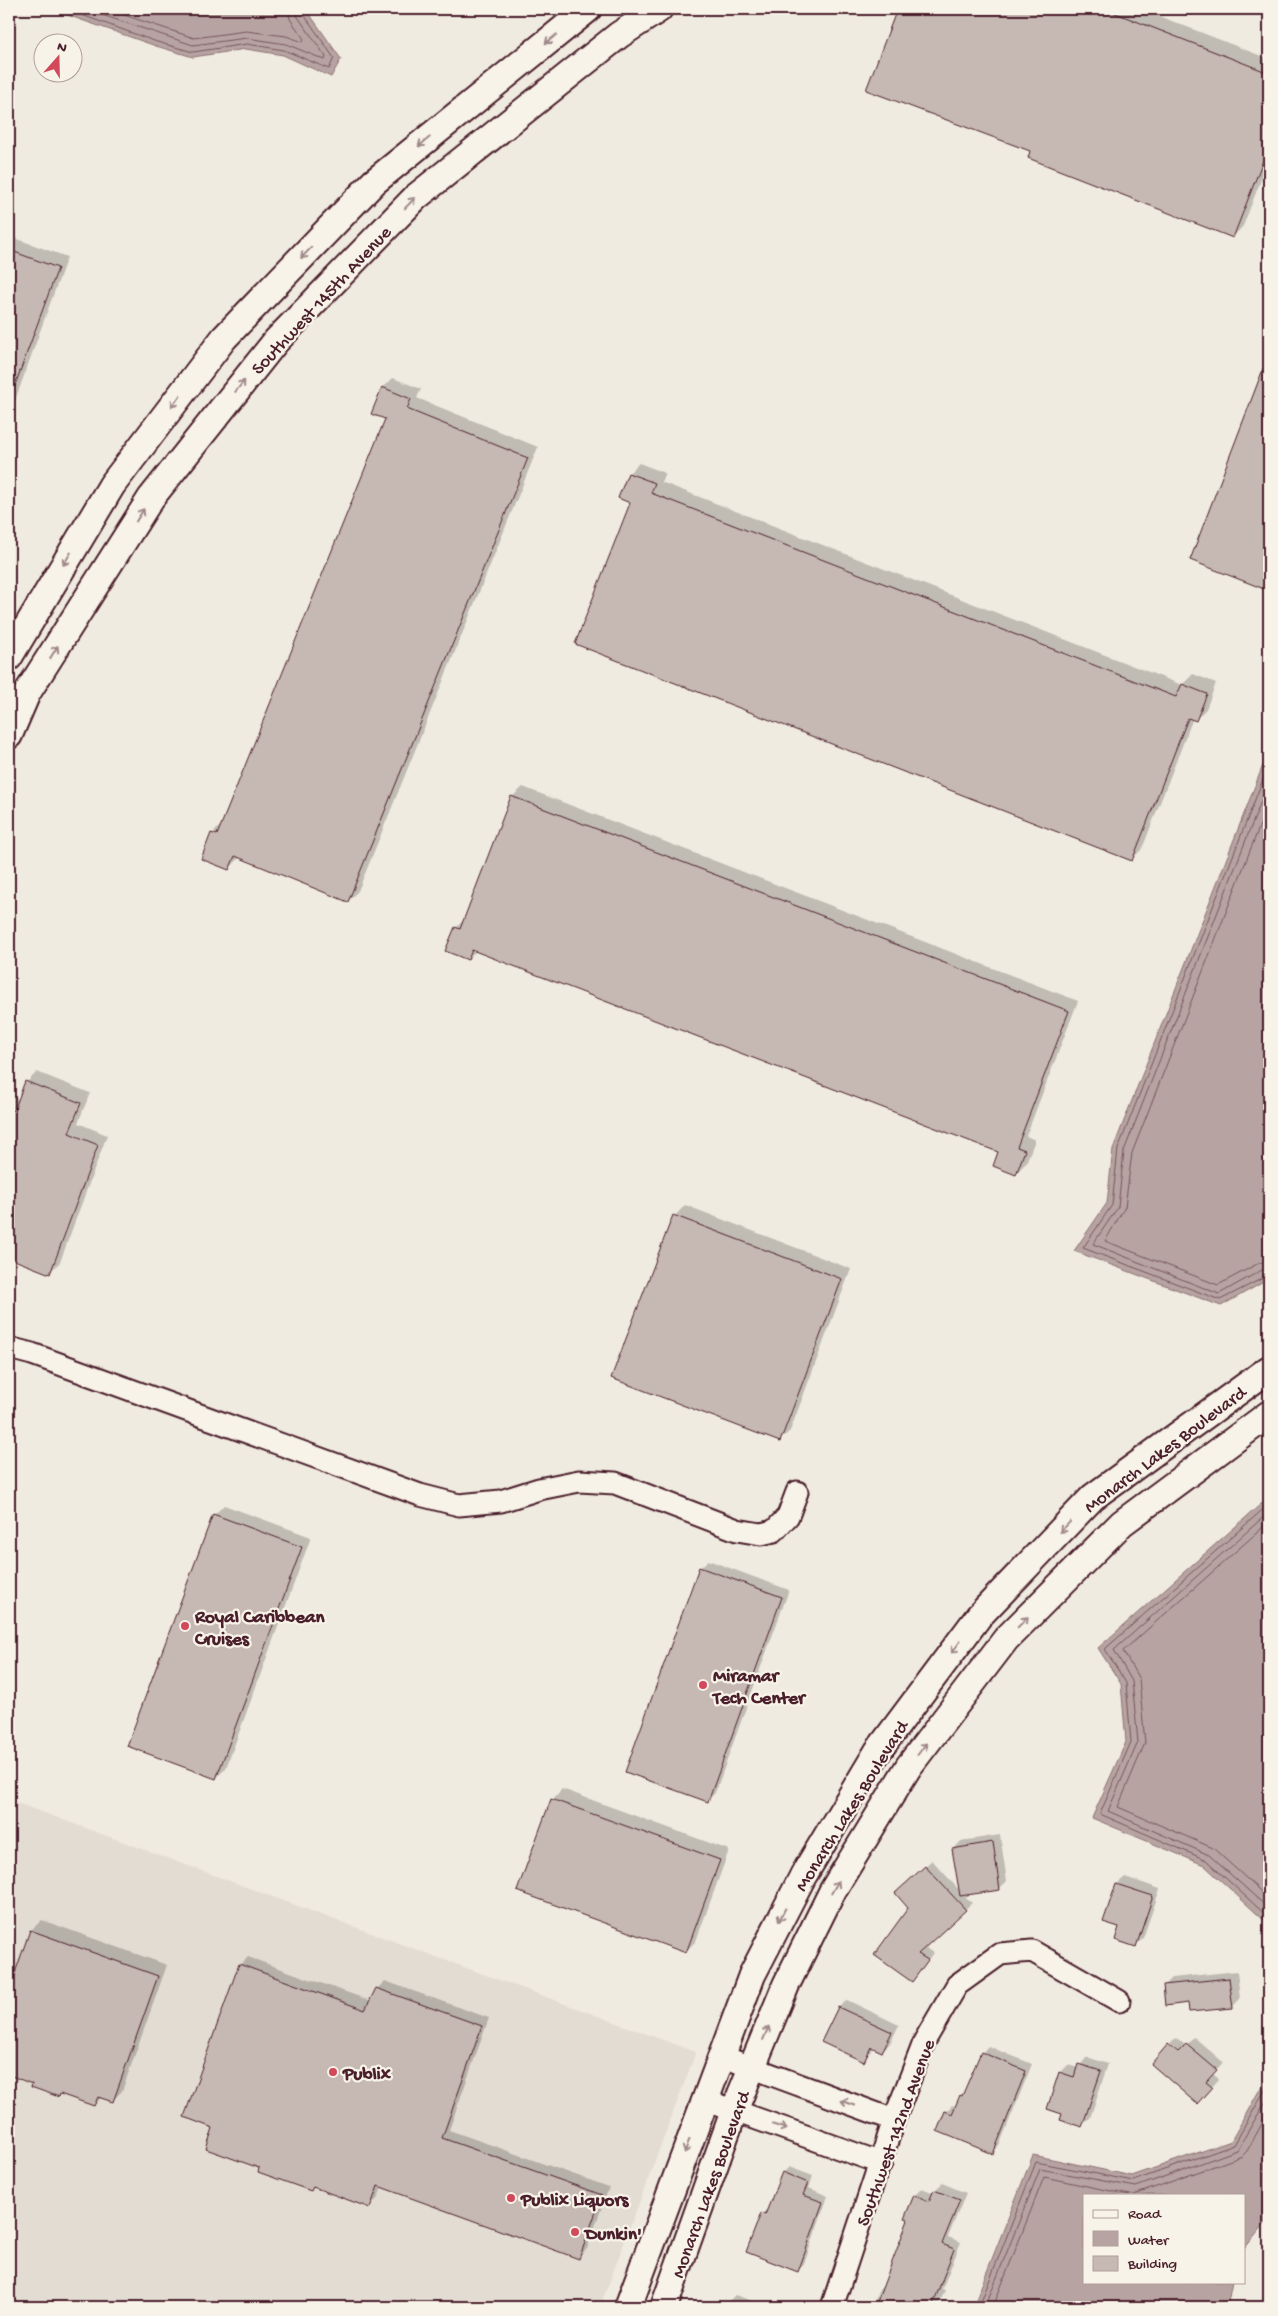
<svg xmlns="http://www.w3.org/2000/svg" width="1278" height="2316" font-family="'Gochi Hand',sans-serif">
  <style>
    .built { fill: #e3dcd2 }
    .water { fill: #b7a4a2; stroke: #8b6f72 }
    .shadow { fill: #0003 }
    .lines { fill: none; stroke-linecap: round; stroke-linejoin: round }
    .shore { stroke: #76545b; stroke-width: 1 }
    .building { fill: #c6b8b3; stroke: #4a1f2b }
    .minor-casing { stroke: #4a1f2b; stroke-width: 25 }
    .tertiary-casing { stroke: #4a1f2b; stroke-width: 30 }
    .minor { stroke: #f7f3e8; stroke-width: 21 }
    .tertiary { stroke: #f7f3e8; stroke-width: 26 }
    .oneway { stroke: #a0898a }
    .poi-dot { fill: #d1495b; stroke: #f7f3e8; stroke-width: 2 }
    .labels { text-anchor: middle; stroke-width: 4.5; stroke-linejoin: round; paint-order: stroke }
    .street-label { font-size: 19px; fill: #4a1f2b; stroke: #f7f3e8 }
    .poi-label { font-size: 19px; font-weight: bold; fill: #4a1f2b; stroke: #f7f3e8; text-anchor: start }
  </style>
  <rect width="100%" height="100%" fill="#f0ebe0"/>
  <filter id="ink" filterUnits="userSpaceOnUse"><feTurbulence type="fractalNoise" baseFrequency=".02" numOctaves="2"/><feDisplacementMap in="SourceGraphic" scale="10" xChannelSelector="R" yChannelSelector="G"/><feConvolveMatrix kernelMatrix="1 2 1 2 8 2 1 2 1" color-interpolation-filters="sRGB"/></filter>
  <g filter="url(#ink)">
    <!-- built -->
    <path class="built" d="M9 1800 696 2052 600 2307H9Z"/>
    <!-- water -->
    <path class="water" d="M50 9H306L341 59 331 77 283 55 246 49 193 57 156 46Z
      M1269 750V1279L1221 1306 1074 1251 1107 1203 1113 1149Z
      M1269 1497V1928L1268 1924 1204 1865 1092 1818 1126 1742 1121 1684 1098 1648Z
      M1269 2059V2219L1244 2249V2195H1084V2282H1232L1227 2307H973L1033 2155 1132 2176 1231 2141 1265 2080Z"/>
    <!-- shadow -->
    <path class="shadow" d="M899 9H1141L1269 59V159L1243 226 1233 237 1031 151 867 89Z
      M9 236 67 257 9 417Z
      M1269 360V589L1191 559Z
      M393 378 421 389 417 398 538 447 358 891 348 901 240 857 229 869 212 834 223 823 387 419 383 388Z
      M639 463 665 473 661 482 1182 685 1193 674 1216 683 1206 709 1196 719 1193 718 1142 849 1132 859 632 502 619 497 629 473Z
      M523 787 1078 1001 1026 1136 1035 1140 1026 1163 1015 1174 1000 1151 477 950 468 959 456 928 466 917 512 797Z
      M37 1072 90 1093 78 1123 107 1135 60 1262 50 1272 9 1257V1095L20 1100 27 1082Z
      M685 1205 851 1269 790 1431 779 1441 613 1377 675 1216Z
      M224 1505 311 1537 226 1768 216 1778 214 1515Z
      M708 1560 789 1590 715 1793 708 1800 700 1568Z
      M562 1789 729 1850 696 1941 686 1951 552 1800Z
      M1000 1835 1007 1881 1000 1888 963 1894 972 1903 924 1947 933 1953 912 1981 910 1908 903 1887 932 1860 960 1891 954 1849 961 1841Z
      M1125 1877 1160 1889 1143 1938 1135 1946 1121 1927 1104 1921 1117 1884Z
      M42 1920 167 1965 122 2091 112 2101 102 2097 94 2105 61 2093 59 2095 34 2083 9 2074V1970L16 1972 31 1930Z
      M248 1957 371 2001 377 1989 385 1981 489 2018 449 2130 609 2187 587 2249 579 2257 382 2187 378 2198 370 2206 314 2187 311 2190 261 2168 215 2127 240 1965Z
      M1237 1971 1240 1999 1232 2007 1189 2002 1165 1985 1172 1978Z
      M847 2000 899 2025 890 2043 882 2051 874 2047 864 2061 823 2041 839 2007Z
      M1194 2037 1223 2062 1213 2074 1219 2079 1205 2095 1183 2056 1170 2044 1177 2038 1186 2046Z
      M988 2046 1032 2064 999 2146 993 2152 946 2112 952 2105 957 2107 961 2096 966 2091 982 2053Z
      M1087 2057 1108 2064 1090 2118 1082 2126 1060 2073 1068 2065 1078 2068Z
      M789 2167 813 2176 809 2188 828 2196 804 2264 798 2271 762 2214 769 2207 783 2173Z
      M942 2183 966 2193 948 2237 961 2242 942 2289 945 2290 938 2307H872L878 2291 886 2283 910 2220 915 2195 922 2188 934 2193Z
      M735 2295 770 2307H747L730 2302V2304L739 2307H726L728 2302Z"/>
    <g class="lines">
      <!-- shore -->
      <path class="shore" d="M65 9 157 42 193 52 247 44 284 50 329 69 334 58 303 13 302 9
        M84 9 193 45 247 38 286 44 325 60 326 57 298 17 296 9
        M106 9 194 38 246 31 286 36 303 42 304 39 290 19 288 9
        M1269 764 1118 1149 1112 1205 1083 1248 1220 1300 1269 1275
        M1269 781 1124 1151 1118 1207 1093 1244 1219 1294 1262 1270 1269 1269
        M1269 802 1132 1153 1125 1207 1105 1241 1218 1285 1259 1263 1269 1261
        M1269 1504 1105 1649 1126 1683 1131 1742 1100 1814 1206 1860 1269 1918
        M1269 1512 1114 1650 1132 1681 1138 1742 1108 1811 1209 1855 1269 1909
        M1269 1522 1123 1651 1139 1679 1145 1743 1118 1807 1213 1848 1269 1899
        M1134 2195 1242 2156 1247 2151 1269 2111
        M979 2307 1036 2162 1133 2181 1234 2145 1269 2083
        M985 2307 1040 2169 1136 2187 1237 2150 1269 2096
        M993 2307 1044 2177 1130 2195"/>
    </g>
    <!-- building -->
    <path class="building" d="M897 9H1105L1269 73V145L1233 238 1028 158 1030 151 866 90Z
      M9 250 58 268 11 396H9Z
      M1268 356 1269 357V591L1190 560Z
      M382 387 411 399 407 409 528 458 348 902 235 856 229 870 201 859 211 833 217 835 385 419 371 414Z
      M628 473 655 483 651 493 1176 697 1182 684 1207 694 1196 721 1188 718 1132 861 575 644 630 503 618 498Z
      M511 796 1069 1011 1017 1147 1025 1150 1016 1175 993 1166 998 1152 472 950 468 960 445 951 455 927 460 929Z
      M25 1081 81 1103 69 1133 98 1145 50 1274 9 1258V1109L14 1111Z
      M673 1215 842 1279 780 1442 611 1378Z
      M213 1514 302 1547 216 1779 127 1746Z
      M699 1567 782 1597 708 1802 625 1772Z
      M551 1799 720 1860 686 1953 517 1891Z
      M993 1842 1000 1890 960 1896 952 1849Z
      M925 1866 966 1910 918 1954 928 1960 912 1982 874 1955 908 1908 895 1893Z
      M1116 1884 1153 1896 1136 1947 1115 1940 1119 1927 1103 1922Z
      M30 1930 158 1976 113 2102 98 2097 94 2106 60 2094 59 2097 31 2087 32 2084 9 2075V1990Z
      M239 1964 365 2010 376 1988 482 2026 442 2138 602 2195 579 2259 378 2186 370 2208 313 2187 311 2191 258 2172 259 2168 206 2149 213 2128 184 2117Z
      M1229 1978 1233 2008 1189 2012 1188 2003 1165 2006 1163 1985Z
      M838 2007 892 2032 882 2052 871 2047 864 2062 821 2042Z
      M1168 2044 1178 2052 1186 2044 1217 2070 1206 2082 1212 2087 1197 2104 1151 2064Z
      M981 2052 1026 2071 993 2154 937 2131 945 2111 952 2114 960 2095 962 2096Z
      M1078 2064 1101 2071 1082 2127 1060 2120 1062 2114 1047 2109 1059 2072 1074 2077Z
      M782 2172 808 2183 803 2195 823 2202 798 2272 746 2252 761 2213 765 2215Z
      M934 2190 960 2200 942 2244 954 2249 932 2307H875L908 2220 904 2219 914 2195 929 2201Z"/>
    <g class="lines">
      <defs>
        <path id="minor" d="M9 1348 32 1354 420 1495 459 1505 501 1501 539 1489 579 1481 615 1483 737 1530 761 1534 774 1531 788 1516 797 1492
          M721 2056 894 2120
          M704 2100 881 2163
          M832 2307 894 2120 925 2040 957 1985 1000 1954 1032 1951 1119 2001"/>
        <path id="tertiary" d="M9 657 112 485 224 338 374 182 588 9
          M9 735 27 693 151 498 276 341 416 197 619 35 659 9
          M628 2307 752 1975 803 1876 878 1751 979 1616 1093 1497 1269 1369
          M664 2307 734 2111 786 1985 833 1890 909 1766 1006 1639 1122 1523 1269 1414"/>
      </defs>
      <!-- minor casing -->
      <use href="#minor" class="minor-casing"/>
      <!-- tertiary casing -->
      <use href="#tertiary" class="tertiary-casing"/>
      <!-- minor -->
      <use href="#minor" class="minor"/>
      <!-- tertiary -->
      <use href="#tertiary" class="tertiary"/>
    </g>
    <!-- one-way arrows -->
    <defs><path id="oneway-shaft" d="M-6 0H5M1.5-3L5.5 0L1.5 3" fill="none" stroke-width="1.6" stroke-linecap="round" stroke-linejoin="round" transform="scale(1.25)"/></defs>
    <g class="oneway">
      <use href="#oneway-shaft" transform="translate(551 39) rotate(141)"/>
      <use href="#oneway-shaft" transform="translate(424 142) rotate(141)"/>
      <use href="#oneway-shaft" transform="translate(410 203) rotate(-46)"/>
      <use href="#oneway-shaft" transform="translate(306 253) rotate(134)"/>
      <use href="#oneway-shaft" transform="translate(240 386) rotate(-51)"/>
      <use href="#oneway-shaft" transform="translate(176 401) rotate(127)"/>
      <use href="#oneway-shaft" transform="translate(140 515) rotate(-58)"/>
      <use href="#oneway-shaft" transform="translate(67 559) rotate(121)"/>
      <use href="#oneway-shaft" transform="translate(54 652) rotate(-58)"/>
      <use href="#oneway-shaft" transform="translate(1065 1527) rotate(134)"/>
      <use href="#oneway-shaft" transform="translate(1023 1622) rotate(-45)"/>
      <use href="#oneway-shaft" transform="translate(956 1647) rotate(127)"/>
      <use href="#oneway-shaft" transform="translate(922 1749) rotate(-53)"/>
      <use href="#oneway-shaft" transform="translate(835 1887) rotate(-60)"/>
      <use href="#oneway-shaft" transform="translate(782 1915) rotate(117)"/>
      <use href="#oneway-shaft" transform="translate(766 2033) rotate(-67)"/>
      <use href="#oneway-shaft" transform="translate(848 2103) rotate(-160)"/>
      <use href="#oneway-shaft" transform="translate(780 2127) rotate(19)"/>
      <use href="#oneway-shaft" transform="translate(687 2146) rotate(110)"/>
    </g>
  </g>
  <!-- markers -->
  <g class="poi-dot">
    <circle cx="185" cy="1626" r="5"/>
    <circle cx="703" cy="1685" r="5"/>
    <circle cx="333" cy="2072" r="5"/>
    <circle cx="511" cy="2198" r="5"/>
    <circle cx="575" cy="2232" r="5"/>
  </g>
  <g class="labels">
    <!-- street labels -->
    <g class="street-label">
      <text transform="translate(320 299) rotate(-47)" y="7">Southwest 145th Avenue</text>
      <text transform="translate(1164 1448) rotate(-37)" y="7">Monarch Lakes Boulevard</text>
      <text transform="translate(850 1805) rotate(-58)" y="7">Monarch Lakes Boulevard</text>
      <text transform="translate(894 2132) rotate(-70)" y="7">Southwest 142nd Avenue</text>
      <text transform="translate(709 2184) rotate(-70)" y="7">Monarch Lakes Boulevard</text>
    </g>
    <!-- poi labels -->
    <g class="poi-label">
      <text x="195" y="1622">Royal Caribbean<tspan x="195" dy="22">Cruises</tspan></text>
      <text x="713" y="1681">Miramar<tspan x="713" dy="22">Tech Center</tspan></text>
      <text x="343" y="2079">Publix</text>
      <text x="521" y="2205">Publix Liquors</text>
      <text x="585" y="2239">Dunkin'</text>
    </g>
  </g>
  <!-- margin -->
  <rect width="1278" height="2316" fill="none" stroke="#f7f3e8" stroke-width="30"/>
  <rect x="15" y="15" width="1248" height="2286" fill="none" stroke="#4a1f2b" stroke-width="2" filter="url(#ink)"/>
  <!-- legend -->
  <rect x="1083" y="2194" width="162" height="90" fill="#f7f3e8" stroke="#b29e9c"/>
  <rect x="1093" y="2210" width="25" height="8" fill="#f7f3e8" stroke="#b29e9c"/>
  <text x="1128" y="2218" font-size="15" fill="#4a1f2b">Road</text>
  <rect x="1093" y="2231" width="25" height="15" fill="#b7a4a2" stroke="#b29e9c"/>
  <text x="1128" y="2244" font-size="15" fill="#4a1f2b">Water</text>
  <rect x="1093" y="2256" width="25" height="15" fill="#c6b8b3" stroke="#b29e9c"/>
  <text x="1128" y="2268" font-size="15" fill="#4a1f2b">Building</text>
  <!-- north arrow -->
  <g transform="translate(58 58) rotate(20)"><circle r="24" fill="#f7f3e8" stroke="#b29e9c"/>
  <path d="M0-4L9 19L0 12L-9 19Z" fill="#d1495b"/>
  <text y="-8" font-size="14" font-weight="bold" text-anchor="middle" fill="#4a1f2b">N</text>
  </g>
</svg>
